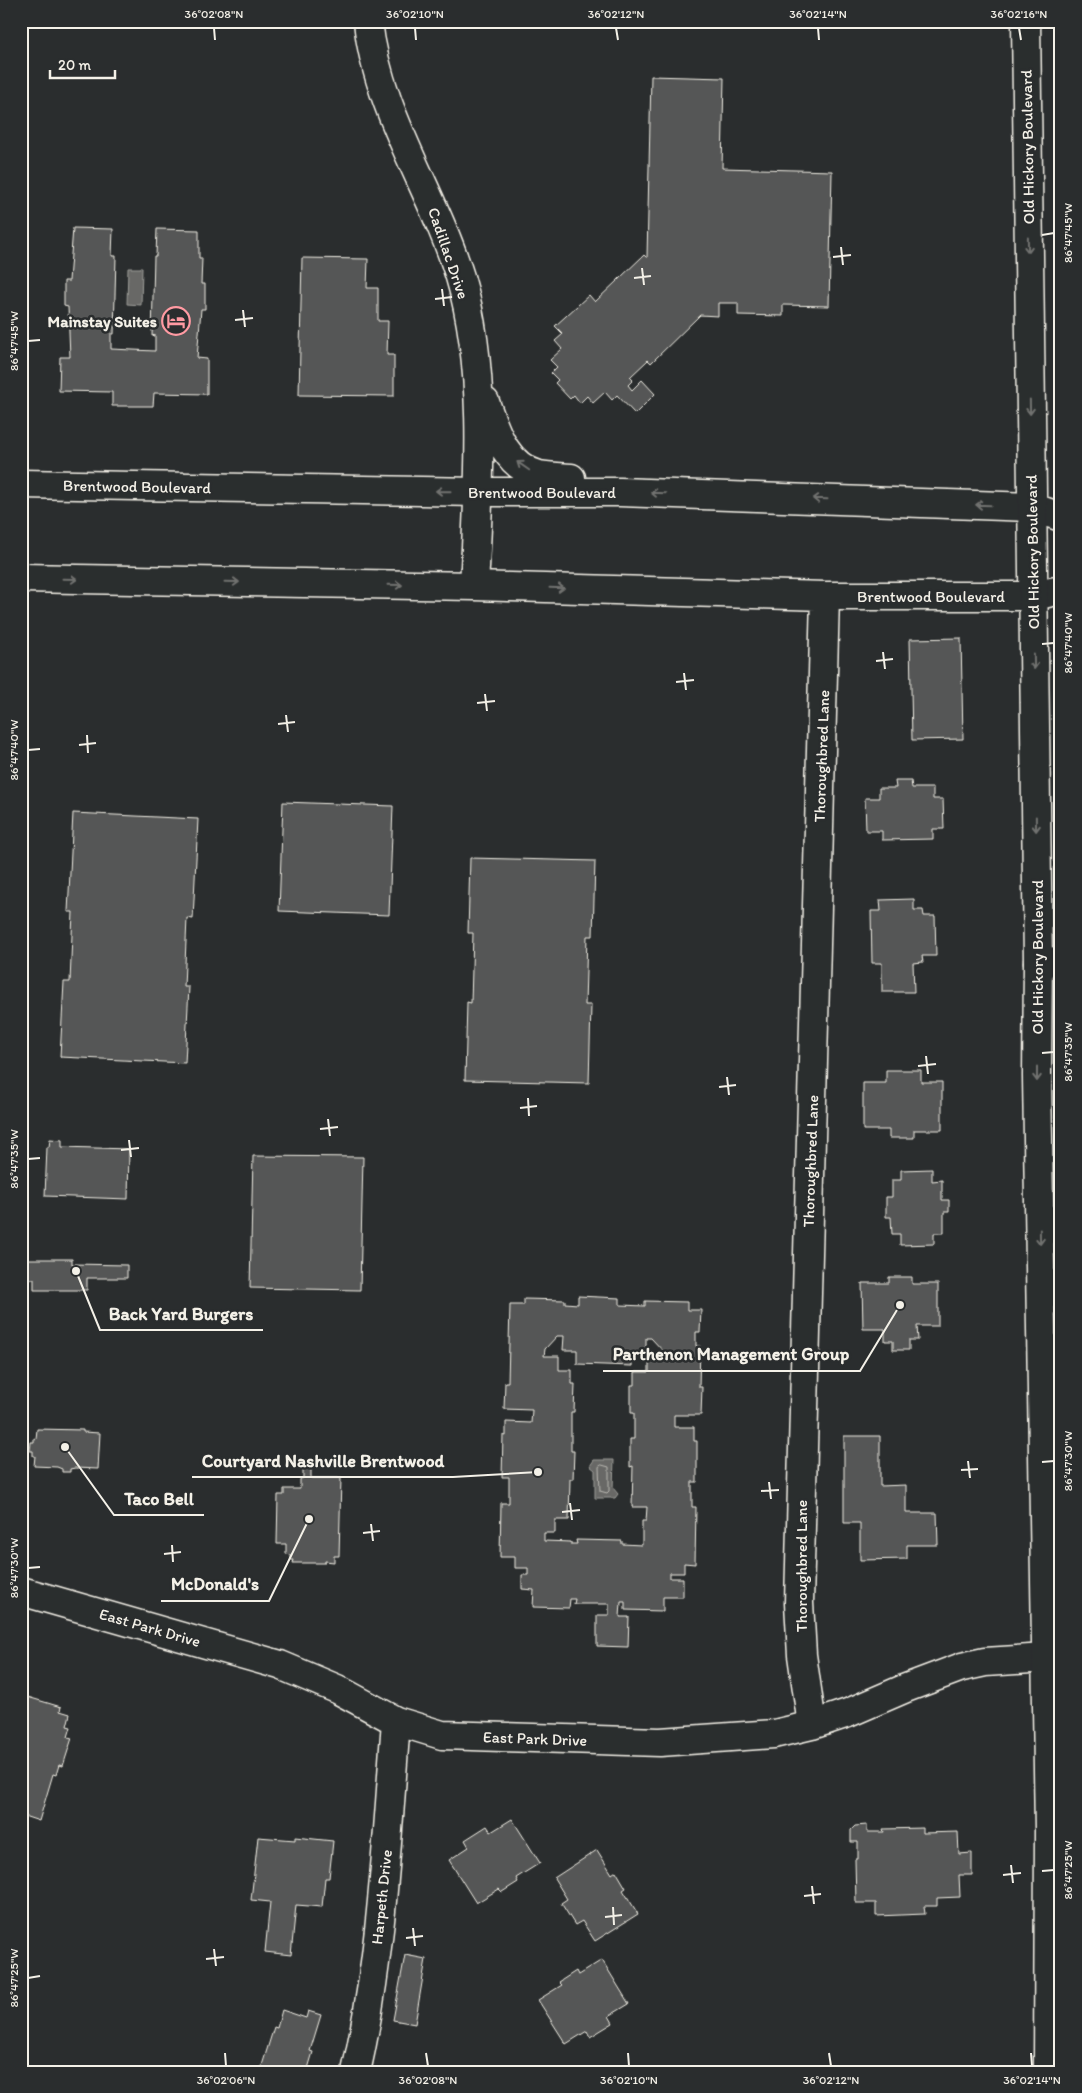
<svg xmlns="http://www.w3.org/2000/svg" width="1082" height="2093" font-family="Itim,sans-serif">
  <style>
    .water { fill: #676866; stroke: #9f9f9a }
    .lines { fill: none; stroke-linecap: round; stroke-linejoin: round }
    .shore { stroke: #bcbab4; stroke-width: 1 }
    .building { fill: #555756; stroke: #f4f1e8; fill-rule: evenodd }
    .minor-casing { stroke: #f4f1e8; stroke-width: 31 }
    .major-casing { stroke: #f4f1e8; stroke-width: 31 }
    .minor { stroke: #2a2d2e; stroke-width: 28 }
    .major { stroke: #2a2d2e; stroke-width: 28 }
    .oneway { stroke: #71726f }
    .ticks { fill: none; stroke: #f4f1e8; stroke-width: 2 }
    .labels { text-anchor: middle; stroke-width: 5; stroke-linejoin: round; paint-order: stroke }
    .street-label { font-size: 16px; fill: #f4f1e8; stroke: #2a2d2e }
    .poi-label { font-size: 16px; font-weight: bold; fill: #f4f1e8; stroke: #2a2d2e; text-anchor: end }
    .leader { fill: none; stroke: #f4f1e8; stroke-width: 2 }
    .callout-dot { fill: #f4f1e8; stroke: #2a2d2e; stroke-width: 2 }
    .callout-label { font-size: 18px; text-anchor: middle; font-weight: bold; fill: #f4f1e8; stroke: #2a2d2e; stroke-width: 5; stroke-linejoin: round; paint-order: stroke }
    .neatline { fill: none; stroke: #f4f1e8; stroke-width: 2 }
    .ticks-label { font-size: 12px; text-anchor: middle; fill: #f4f1e8 }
  </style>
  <rect width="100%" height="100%" fill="#2a2d2e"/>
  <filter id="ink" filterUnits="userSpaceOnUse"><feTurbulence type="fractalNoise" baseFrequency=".02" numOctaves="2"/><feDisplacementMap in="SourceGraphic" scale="10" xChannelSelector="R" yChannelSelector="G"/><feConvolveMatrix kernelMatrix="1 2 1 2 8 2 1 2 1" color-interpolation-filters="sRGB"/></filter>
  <g filter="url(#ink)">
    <!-- water -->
    <path class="water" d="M128 268H142L141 305 127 304Z
      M594 1460H614L613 1488 618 1494 615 1498H595V1470L590 1466Z"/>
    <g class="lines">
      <!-- shore -->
      <path class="shore" d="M602 1465 609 1467V1491L607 1493 600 1491 599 1467Z"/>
    </g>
    <!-- building -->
    <path class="building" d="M651 76 724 78 722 168 832 171 829 306 783 305V316L738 315V303H718V316L700 315 651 363 648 360 630 377 633 380 628 385 632 390 642 380 655 394 635 414 617 395 612 400 605 392 593 403 587 396 580 403 574 395 570 399 555 383 558 380 551 373 557 367 550 360 562 349 555 341 563 334 555 326 589 295 595 302 644 255 647 258Z
      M73 228 113 229 112 256H116L114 334H111V349L155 351V335L152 336 154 256H156L157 229 199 230V258H202L201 284H205V309H201L197 358 207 359V394L154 393 153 406H112V392L59 391 60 357H70L68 307 64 306V281H69Z
      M302 258 368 259 367 288H378V321H388L387 355H394V396L299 395Z
      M961 638 963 739 912 740 910 639Z
      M895 781H911L912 788H933V799H943L944 829H933V839L882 840V831H866L865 798H879V788H896Z
      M283 802 393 806 389 915 279 911Z
      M73 813 198 819 193 919 187 918 184 987H189L185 1063 60 1057 64 982H70L73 912H68Z
      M470 858 595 861 593 936H587L585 1005H591L589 1083 465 1080 467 1002 471 1003 473 933H468Z
      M914 899V910H923L924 916H935L936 956H922L923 962 913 963 914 992H882V963H872L871 911H881L880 900Z
      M886 1070H921V1082H942V1130H914V1138H889V1130H863V1083H886Z
      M50 1139 62 1140V1147L129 1149 128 1199 45 1196 47 1147H49Z
      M253 1156 363 1157 360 1290 250 1288Z
      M932 1169V1181L942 1180V1200H949V1212H944V1233H934V1244L900 1245V1234H892L891 1217H886V1197H892V1180H901V1170Z
      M25 1259H72V1264L127 1265V1278H87V1290H34V1279H24Z
      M889 1277H912V1284H938V1326H917L918 1340H909V1350H893V1341H885V1329H863L862 1283H889Z
      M578 1296 620 1298V1305L645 1306V1301L687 1302V1310H701L700 1332H696V1346H700L699 1387H702L701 1415H674V1427H694V1441H697V1482H692V1507H696L695 1564 684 1563V1573H670V1578H683V1597H663V1611L625 1610V1602H621L620 1617H629L628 1647 597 1646V1615H609V1604H574L575 1599H570L569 1608 533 1607 534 1590 522 1589V1575H528V1568H515V1557H500L501 1503H509V1477H502L503 1435 506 1436V1422L531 1423 532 1410 504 1409 505 1382H508L510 1305H524V1299L565 1300V1303L578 1304ZM557 1336H564L563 1350H577V1364L632 1366V1352H646V1338H651L664 1352V1359H649V1372H635V1385H631V1413H634V1439H630V1467L633 1466 632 1507H647L646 1521H642V1545L622 1544V1541L576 1540 577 1544H571V1542L544 1541V1533H555V1520H569L570 1479H573L574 1451H571V1412H574L575 1384H572V1370H559V1356H544L545 1349Z
      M37 1429 83 1430V1432L100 1433 98 1469 75 1468 70 1469V1472H62V1469L57 1467 34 1466 35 1456H33V1451H30L31 1442H34V1438L36 1439Z
      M844 1436H880V1486L906 1485V1513H937L938 1545H907V1559L860 1560V1523H844Z
      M303 1466H311V1478H341L339 1556H334V1562L325 1561V1563H293L294 1560H291V1555L286 1554V1544H277L278 1495H284V1489H300V1479L303 1478Z
      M21 1695 61 1707 60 1711 70 1714 67 1726 71 1727 68 1737 72 1738 63 1766 59 1765 56 1775 53 1774 39 1821 21 1815V1787L24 1779 21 1778Z
      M512 1819 540 1863 516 1878 518 1882 502 1892 499 1889 476 1903 449 1860 469 1847 465 1840 487 1826 491 1832Z
      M867 1825V1832H884L883 1829 923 1828V1833L958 1832 959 1854 972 1853V1875H959L960 1897 937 1898V1906H924L925 1914 876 1916V1903H856L855 1859H858V1842H851V1830L855 1826Z
      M258 1837 295 1840V1837L333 1841 329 1878H325L322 1907 296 1905 291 1955 265 1952 270 1902 251 1900Z
      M597 1850 612 1874 616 1871 626 1888 623 1890 638 1914 595 1941 582 1921 575 1925 561 1903 567 1899 554 1878Z
      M405 1955 426 1959 415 2024 393 2020Z
      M602 1960 629 2004 609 2016 613 2023 590 2037 587 2031 566 2044 538 2000 562 1985 559 1982 576 1971 578 1975Z
      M282 2010 306 2018 308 2011 321 2015 310 2051 313 2052 307 2072H260L274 2027 277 2028Z"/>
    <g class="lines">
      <defs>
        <path id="minor" d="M368 21C377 111 434 192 460 277 488 370 479 489 474 586
          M485 402C495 430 505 466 539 475 549 477 560 477 571 478
          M21 484 479 492H620L1031 507 1061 517
          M21 578 474 586 825 596H1033L1061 590
          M1038 962 1061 961
          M21 1591 280 1665 337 1689 396 1721 442 1735 660 1742 774 1734 812 1725 848 1713 906 1688 962 1667 985 1662 1061 1657
          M812 1725 802 1655 799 1603 825 596
          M356 2072C382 1957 387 1838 396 1721"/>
        <path id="major" d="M1026 21 1038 962 1037 1076 1049 1831 1048 2072"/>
      </defs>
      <!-- minor casing -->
      <use href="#minor" class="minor-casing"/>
      <!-- major casing -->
      <use href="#major" class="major-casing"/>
      <!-- minor -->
      <use href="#minor" class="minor"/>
      <!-- major -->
      <use href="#major" class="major"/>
    </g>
    <!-- one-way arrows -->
    <defs><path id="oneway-shaft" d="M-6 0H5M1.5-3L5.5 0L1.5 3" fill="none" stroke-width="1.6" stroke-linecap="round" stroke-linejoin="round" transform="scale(1.25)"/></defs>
    <g class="oneway">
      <use href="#oneway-shaft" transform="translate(1028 245) rotate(89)"/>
      <use href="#oneway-shaft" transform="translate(1030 407) rotate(89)"/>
      <use href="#oneway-shaft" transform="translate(523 466) rotate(-145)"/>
      <use href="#oneway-shaft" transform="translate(443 491) rotate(-179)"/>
      <use href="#oneway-shaft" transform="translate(658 493) rotate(-178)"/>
      <use href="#oneway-shaft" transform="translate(820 499) rotate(-178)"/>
      <use href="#oneway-shaft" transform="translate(983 505) rotate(-178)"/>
      <use href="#oneway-shaft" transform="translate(70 579) rotate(1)"/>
      <use href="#oneway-shaft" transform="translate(232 582) rotate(1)"/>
      <use href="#oneway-shaft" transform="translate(395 585) rotate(1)"/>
      <use href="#oneway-shaft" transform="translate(557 588) rotate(2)"/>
      <use href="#oneway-shaft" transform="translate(1034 662) rotate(89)"/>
      <use href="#oneway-shaft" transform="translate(1036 824) rotate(89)"/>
      <use href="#oneway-shaft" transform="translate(1037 1074) rotate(90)"/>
      <use href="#oneway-shaft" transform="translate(1040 1237) rotate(89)"/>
    </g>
  </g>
  <!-- ticks -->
  <path class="ticks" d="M214 28 215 40M415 28 416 40M616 28 618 40M818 28 819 40M1019 28 1021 40M1042 235 1054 233M841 247 843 265M833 257 851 255M642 268 644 285M634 278 651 276M442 289 444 306M435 299 452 297M243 310 245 327M235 320 253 318M28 341 40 340M1042 644 1054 643M883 652 885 669M876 661 893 659M684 673 686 690M676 682 694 680M485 694 487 711M477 703 495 701M286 715 288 732M278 724 295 722M87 735 88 753M79 745 96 743M28 750 40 749M1042 1053 1054 1052M926 1056 928 1074M918 1066 936 1064M727 1077 729 1095M719 1087 736 1085M528 1098 529 1116M520 1108 537 1106M328 1119 330 1136M320 1129 338 1127M129 1140 131 1157M121 1150 139 1148M28 1159 40 1158M968 1461 970 1478M1042 1462 1054 1461M961 1470 978 1469M769 1482 771 1499M761 1491 779 1490M570 1503 572 1520M562 1512 580 1510M371 1524 373 1541M363 1533 380 1531M172 1545 173 1562M164 1554 181 1552M28 1568 40 1567M1011 1865 1013 1883M1042 1871 1054 1870M1003 1875 1021 1873M812 1886 814 1904M804 1896 821 1894M613 1907 614 1925M605 1917 622 1915M413 1928 415 1946M406 1938 423 1936M214 1949 216 1966M206 1959 224 1957M28 1978 40 1976M225 2053 226 2066M426 2053 428 2066M628 2053 629 2066M829 2053 831 2066M1031 2053 1032 2066"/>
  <!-- icons -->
  <defs>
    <symbol id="hotel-ring" viewBox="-11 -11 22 22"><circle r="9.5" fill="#2a2d2e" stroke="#ff9aa2" stroke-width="1.5"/><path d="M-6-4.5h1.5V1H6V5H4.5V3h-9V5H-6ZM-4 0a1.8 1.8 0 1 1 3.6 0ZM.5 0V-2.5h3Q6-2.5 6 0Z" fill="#ff9aa2"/></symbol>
  </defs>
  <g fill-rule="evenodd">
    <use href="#hotel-ring" x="160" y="305" width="32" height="32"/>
  </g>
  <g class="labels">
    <!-- street labels -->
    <g class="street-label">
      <text transform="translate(1027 147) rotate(-91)" y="6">Old Hickory Boulevard</text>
      <text transform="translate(449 253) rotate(71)" y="6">Cadillac Drive</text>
      <text transform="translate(137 486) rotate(1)" y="6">Brentwood Boulevard</text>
      <text x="542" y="498">Brentwood Boulevard</text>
      <text transform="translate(1032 552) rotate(-91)" y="6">Old Hickory Boulevard</text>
      <text x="931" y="602">Brentwood Boulevard</text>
      <text transform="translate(821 756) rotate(-88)" y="6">Thoroughbred Lane</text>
      <text transform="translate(1037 957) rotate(-90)" y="6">Old Hickory Boulevard</text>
      <text transform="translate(810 1161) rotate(-88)" y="6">Thoroughbred Lane</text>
      <text transform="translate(801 1566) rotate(-90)" y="6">Thoroughbred Lane</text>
      <text transform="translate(150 1627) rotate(16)" y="6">East Park Drive</text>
      <text transform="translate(535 1738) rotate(2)" y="6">East Park Drive</text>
      <text transform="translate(381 1897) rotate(-84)" y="6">Harpeth Drive</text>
    </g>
    <!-- poi labels -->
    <g class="poi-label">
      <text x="157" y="327">Mainstay Suites</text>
    </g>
  </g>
  <!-- callouts -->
  <path class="leader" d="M76 1271L100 1330H263M900 1305L860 1371H603M538 1472L453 1477H192M65 1447L114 1515H204M309 1519L269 1601H161"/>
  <g class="callout-dot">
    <circle cx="76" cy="1271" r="5"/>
    <circle cx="900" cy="1305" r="5"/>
    <circle cx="538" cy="1472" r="5"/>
    <circle cx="65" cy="1447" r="5"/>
    <circle cx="309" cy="1519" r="5"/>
  </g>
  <g class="callout-label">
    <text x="181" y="1320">Back Yard Burgers</text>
    <text x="731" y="1360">Parthenon Management Group</text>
    <text x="323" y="1467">Courtyard Nashville Brentwood</text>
    <text x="159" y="1505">Taco Bell</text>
    <text x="215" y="1590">McDonald's</text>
  </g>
  <!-- margin -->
  <rect width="1082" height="2093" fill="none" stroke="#2a2d2e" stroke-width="55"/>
  <!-- scale -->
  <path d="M50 70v8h65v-8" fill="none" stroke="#f4f1e8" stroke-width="2.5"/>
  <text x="58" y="70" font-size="15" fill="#f4f1e8" stroke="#2a2d2e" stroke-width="4" paint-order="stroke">20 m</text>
  <rect x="28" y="28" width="1026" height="2038" class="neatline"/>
  <g class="ticks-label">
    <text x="214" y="18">36°02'08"N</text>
    <text x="415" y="18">36°02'10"N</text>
    <text x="616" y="18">36°02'12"N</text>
    <text x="818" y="18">36°02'14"N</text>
    <text x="1019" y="18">36°02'16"N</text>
    <text transform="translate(1068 233) rotate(-90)" y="4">86°47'45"W</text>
    <text transform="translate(14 341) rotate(-90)" y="4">86°47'45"W</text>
    <text transform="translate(1068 643) rotate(-90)" y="4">86°47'40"W</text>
    <text transform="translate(14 750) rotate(-90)" y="4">86°47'40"W</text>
    <text transform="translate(1068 1052) rotate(-90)" y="4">86°47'35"W</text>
    <text transform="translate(14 1159) rotate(-90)" y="4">86°47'35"W</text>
    <text transform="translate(1068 1461) rotate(-90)" y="4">86°47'30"W</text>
    <text transform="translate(14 1568) rotate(-90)" y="4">86°47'30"W</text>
    <text transform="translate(1068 1870) rotate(-90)" y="4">86°47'25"W</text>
    <text transform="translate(14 1978) rotate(-90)" y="4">86°47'25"W</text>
    <text x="226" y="2084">36°02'06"N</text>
    <text x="428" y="2084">36°02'08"N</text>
    <text x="629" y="2084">36°02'10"N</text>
    <text x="831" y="2084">36°02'12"N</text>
    <text x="1032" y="2084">36°02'14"N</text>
  </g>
</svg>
